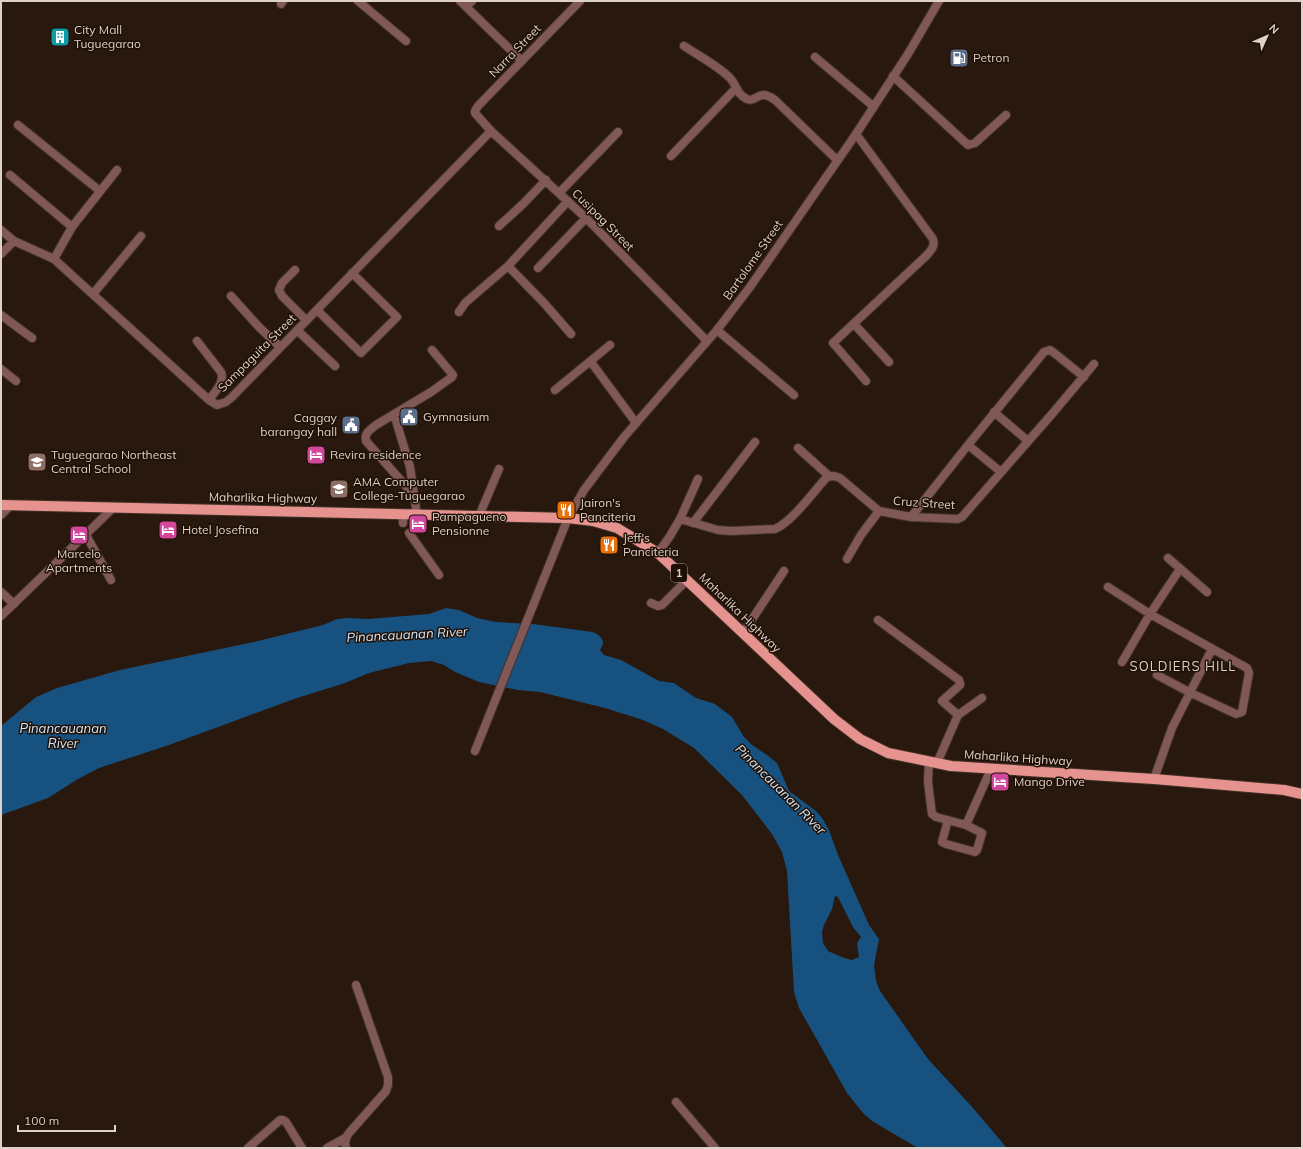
<svg xmlns="http://www.w3.org/2000/svg" width="1303" height="1149" font-family="Mulish,sans-serif">
  <style>
    .water { fill: #17517f; fill-rule: evenodd }
    .lines { fill: none; stroke-linecap: round; stroke-linejoin: round }
    .minor-casing { stroke: #423227; stroke-width: 10 }
    .tertiary-casing { stroke: #423227; stroke-width: 10 }
    .primary-casing { stroke: #423227; stroke-width: 12 }
    .minor { stroke: #805855; stroke-width: 8 }
    .tertiary { stroke: #805855; stroke-width: 8 }
    .primary { stroke: #e6928e; stroke-width: 10 }
    .labels { text-anchor: middle; stroke-width: 3; stroke-linejoin: round; paint-order: stroke }
    .shield { fill: #1f0f05; stroke: #a4978e; stroke-width: 1 }
    .shield-label { font-size: 11px; font-weight: bold; fill: #ddd1c9 }
    .poi-label { font-size: 12px; fill: #ddd1c9; stroke: #1f0f05; text-anchor: start }
    .street-label { font-size: 12px; fill: #ddd1c9; stroke: #1f0f05 }
    .water-label { font-size: 13px; font-style: italic; fill: #d4e6f7; stroke: #1f0f05 }
    .neighbourhood-label { font-size: 13px; letter-spacing: 1px; fill: #ddd1c9; stroke: #1f0f05 }
  </style>
  <rect width="100%" height="100%" fill="#29180d"/>
  <!-- water -->
  <path class="water" d="M446 608 459 610 477 618 496 622 533 624 593 632C597 634 604 638 603 644 602 646 601 648 600 650L604 655 621 660 659 681 674 683 696 698 715 704 732 717 744 737 752 745 767 755 777 763 789 791 816 811 822 818 829 830 838 855 869 925 879 939 874 965 876 981 880 991 928 1059 973 1108 1007 1148H918L872 1121 863 1113 847 1093 799 1008 794 992 787 871 782 852 772 834 742 795 694 748 663 729 643 720 605 708 540 692 517 690 479 682 455 672 444 665 431 661 409 663 369 673 345 683 297 698 169 745 99 768 78 779 48 798 1 815V726L36 697 57 688 120 670 258 641 323 625 337 619 349 618 368 619 429 614ZM835 896 838 897 853 927 861 937 857 943 859 957 852 960 844 958 828 951 823 943 822 932 824 925 832 909Z"/>
  <g class="lines">
    <defs>
      <path id="minor" d="M358 1 406 41
        M460 1 522 61
        M580 1 478 106 475 111V113L491 131 586 218 707 341
        M281 4 283 1
        M466 7 472 1
        M684 46C699 56 717 65 730 78 737 85 736 94 747 99 757 104 757 87 775 100L837 160
        M815 57 873 106
        M893 76 968 145 975 143 1006 115
        M18 125 100 191
        M856 134 933 239C935 246 932 249 927 255L833 343 866 381
        M671 156 736 88
        M10 175 72 227
        M559 193 618 132
        M499 226 523 204 546 180
        M1 230 14 241
        M1 254 14 241 54 259 209 400 217 405 226 402 232 397 491 131
        M54 259 72 227 117 170
        M508 266 544 303 571 334
        M538 268 586 218
        M295 270 282 283 279 290 282 296 306 320
        M93 294 141 236
        M231 296 259 327 280 347
        M317 310 361 353 397 317 352 273
        M459 312 465 303 508 266 568 201
        M1 315 32 338
        M854 324 889 362
        M297 330 335 366
        M717 330 794 395
        M197 341 221 372C225 383 215 391 209 400
        M591 362 636 423
        M1 369 16 381
        M555 390 610 345
        M994 412 1028 441
        M394 414 410 467 417 515
        M968 445 1001 472
        M798 448 829 476
        M412 493 366 441C364 433 370 430 376 425L431 392 452 377 453 375 432 350
        M403 514V523
        M1 515 11 505
        M479 516 499 469
        M911 517 968 445 1044 352 1050 350 1053 352 1084 377
        M680 519 698 479
        M693 523 755 442
        M409 533 439 575
        M86 535 111 580
        M658 553 670 536 680 519 718 530 731 531 775 529C792 522 814 491 827 477L834 476 840 478 879 511 911 517 958 519 962 517 1052 414 1094 364
        M1168 558 1207 592
        M847 559 861 535 879 511
        M1108 587 1150 614 1247 668 1249 673 1242 712 1236 714 1189 692 1157 675
        M1 592 14 604
        M651 603 658 606 662 605 687 580
        M878 620 959 680 960 683V685L942 701 958 715
        M743 633 784 571
        M1122 662 1150 614 1180 569
        M475 751 568 518
        M929 762 928 782 932 814 936 817 966 825 991 769
        M937 763 958 715 982 698
        M1154 779 1172 728 1212 649
        M948 820 942 842 946 844 975 852 977 850 982 833 966 825
        M676 1102 715 1148
        M248 1148 280 1120H283L286 1122 302 1148
        M327 1148 345 1138
        M346 1148C344 1142 345 1138 349 1133L386 1091 388 1085V1077L356 985"/>
      <path id="tertiary" d="M568 518 584 490 624 437 717 330 750 287 856 134 908 54 939 1
        M1 616 114 507"/>
      <path id="primary" d="M1 505 568 518 593 521 617 528 658 553 834 719 860 739 888 753 951 766 1154 779 1284 790 1302 794"/>
    </defs>
    <!-- minor casing -->
    <use href="#minor" class="minor-casing"/>
    <!-- tertiary casing -->
    <use href="#tertiary" class="tertiary-casing"/>
    <!-- primary casing -->
    <use href="#primary" class="primary-casing"/>
    <!-- minor -->
    <use href="#minor" class="minor"/>
    <!-- tertiary -->
    <use href="#tertiary" class="tertiary"/>
    <!-- primary -->
    <use href="#primary" class="primary"/>
  </g>
  <!-- icons -->
  <defs>
    <symbol id="building-square" viewBox="-11 -11 22 22"><rect x="-9" y="-9" width="18" height="18" rx="4" fill="#0f9aa8" stroke="#1f0f05"/><path d="M-4-6H4V6H1V3H-1V6H-4ZM-2.5-4.3h1.7v1.8h-1.7ZM.8-4.3h1.7v1.8H.8ZM-2.5-1h1.7V.8h-1.7ZM.8-1h1.7V.8H.8Z" fill="#fff"/></symbol>
    <symbol id="fuel-square" viewBox="-11 -11 22 22"><rect x="-9" y="-9" width="18" height="18" rx="4" fill="#5c6f8a" stroke="#1f0f05"/><path d="M-5.5-6h7V0h2V4h1.3V-2.5L3-4.5l.8-.8L6-3V5H2.5V1h-1V6h-7ZM-4.2-4.7v3.2H.2V-4.7Z" fill="#fff"/></symbol>
    <symbol id="civic-square" viewBox="-11 -11 22 22"><rect x="-9" y="-9" width="18" height="18" rx="4" fill="#5c6f8a" stroke="#1f0f05"/><path d="M-.6-6.5H3V-4.5H.6V-3L4-1V1h2V6H-6V1h2V-1L-.6-3ZM-1.2 2.5V6h2.4V2.5Z" fill="#fff"/></symbol>
    <symbol id="hotel-square" viewBox="-11 -11 22 22"><rect x="-9" y="-9" width="18" height="18" rx="4" fill="#d1479c" stroke="#1f0f05"/><path d="M-6-4.5h1.5V1H6V5H4.5V3h-9V5H-6ZM-4 0a1.8 1.8 0 1 1 3.6 0ZM.5 0V-2.5h3Q6-2.5 6 0Z" fill="#fff"/></symbol>
    <symbol id="school-square" viewBox="-11 -11 22 22"><rect x="-9" y="-9" width="18" height="18" rx="4" fill="#8d6e63" stroke="#1f0f05"/><path d="M0-5L7-2L0 1L-7-2ZM-4 1L0 2.5L4 1V4Q0 6-4 4Z" fill="#fff"/></symbol>
    <symbol id="university-square" viewBox="-11 -11 22 22"><rect x="-9" y="-9" width="18" height="18" rx="4" fill="#8d6e63" stroke="#1f0f05"/><path d="M0-5L7-2L0 1L-7-2ZM-4 1L0 2.5L4 1V4Q0 6-4 4Z" fill="#fff"/></symbol>
    <symbol id="restaurant-square" viewBox="-11 -11 22 22"><rect x="-9" y="-9" width="18" height="18" rx="4" fill="#e8710a" stroke="#1f0f05"/><path d="M-5-6h1v4h1v-4h1v4h1v-4h1v5L-1.5 .5V6h-2V.5L-5-1ZM5-6V6H3V1.5H1.5Q1.5-4 5-6Z" fill="#fff"/></symbol>
  </defs>
  <g fill-rule="evenodd">
    <use href="#building-square" x="49" y="26" width="22" height="22"/>
    <use href="#fuel-square" x="948" y="47" width="22" height="22"/>
    <use href="#civic-square" x="398" y="406" width="22" height="22"/>
    <use href="#civic-square" x="340" y="414" width="22" height="22"/>
    <use href="#hotel-square" x="305" y="444" width="22" height="22"/>
    <use href="#school-square" x="26" y="451" width="22" height="22"/>
    <use href="#university-square" x="328" y="478" width="22" height="22"/>
    <use href="#restaurant-square" x="555" y="499" width="22" height="22"/>
    <use href="#hotel-square" x="407" y="513" width="22" height="22"/>
    <use href="#hotel-square" x="157" y="519" width="22" height="22"/>
    <use href="#hotel-square" x="68" y="524" width="22" height="22"/>
    <use href="#restaurant-square" x="598" y="534" width="22" height="22"/>
    <use href="#hotel-square" x="989" y="771" width="22" height="22"/>
  </g>
  <g class="labels">
    <!-- shield labels -->
    <rect class="shield" x="671" y="564" width="16" height="18" rx="3"/>
    <g class="shield-label">
      <text x="679" y="577">1</text>
    </g>
    <!-- poi labels -->
    <g class="poi-label">
      <text x="74" y="34">City Mall<tspan x="74" dy="14">Tuguegarao</tspan></text>
      <text x="973" y="62">Petron</text>
      <text x="423" y="421">Gymnasium</text>
      <text x="337" y="422" text-anchor="end">Caggay<tspan x="337" dy="14">barangay hall</tspan></text>
      <text x="51" y="459">Tuguegarao Northeast<tspan x="51" dy="14">Central School</tspan></text>
      <text x="330" y="459">Revira residence</text>
      <text x="353" y="486">AMA Computer<tspan x="353" dy="14">College-Tuguegarao</tspan></text>
      <text x="580" y="507">Jairon's<tspan x="580" dy="14">Panciteria</tspan></text>
      <text x="432" y="521">Pampagueno<tspan x="432" dy="14">Pensionne</tspan></text>
      <text x="182" y="534">Hotel Josefina</text>
      <text x="623" y="542">Jeff's<tspan x="623" dy="14">Panciteria</tspan></text>
      <text x="79" y="558" text-anchor="middle">Marcelo<tspan x="79" dy="14">Apartments</tspan></text>
      <text x="1014" y="786">Mango Drive</text>
    </g>
    <!-- street labels -->
    <g class="street-label">
      <text transform="translate(515 51) rotate(-46)" y="4">Narra Street</text>
      <text transform="translate(603 220) rotate(45)" y="4">Cusipag Street</text>
      <text transform="translate(753 260) rotate(-55)" y="4">Bartolome Street</text>
      <text transform="translate(257 353) rotate(-45)" y="4">Sampaguita Street</text>
      <text transform="translate(263 498) rotate(1)" y="4">Maharlika Highway</text>
      <text transform="translate(924 503) rotate(4)" y="4">Cruz Street</text>
      <text transform="translate(740 613) rotate(44)" y="4">Maharlika Highway</text>
      <text transform="translate(1018 758) rotate(4)" y="4">Maharlika Highway</text>
    </g>
    <!-- water labels -->
    <g class="water-label">
      <text transform="translate(407 634) rotate(-3)" y="5">Pinancauanan River</text>
      <text x="63" y="733">Pinancauanan<tspan x="63" dy="15">River</tspan></text>
      <text transform="translate(781 789) rotate(45)" y="5">Pinancauanan River</text>
    </g>
    <!-- neighbourhood labels -->
    <g class="neighbourhood-label">
      <text x="1183" y="671">SOLDIERS HILL</text>
    </g>
  </g>
  <!-- border -->
  <rect width="1303" height="1149" fill="none" stroke="#ddd1c9" stroke-width="4"/>
  <!-- north arrow -->
  <g transform="translate(1267 36) rotate(45)" stroke="#1f0f05" stroke-width="3" paint-order="stroke">
  <path d="M0-3L7 15L0 10L-7 15Z" fill="#ddd1c9"/>
  <text y="-6" font-size="11" font-weight="bold" text-anchor="middle" fill="#ddd1c9">N</text>
  </g>
  <!-- scale -->
  <path d="M18 1125v6h97v-6" fill="none" stroke="#ddd1c9" stroke-width="2"/>
  <text x="24" y="1125" font-size="12" fill="#ddd1c9" stroke="#1f0f05" stroke-width="3" paint-order="stroke">100 m</text>
</svg>
